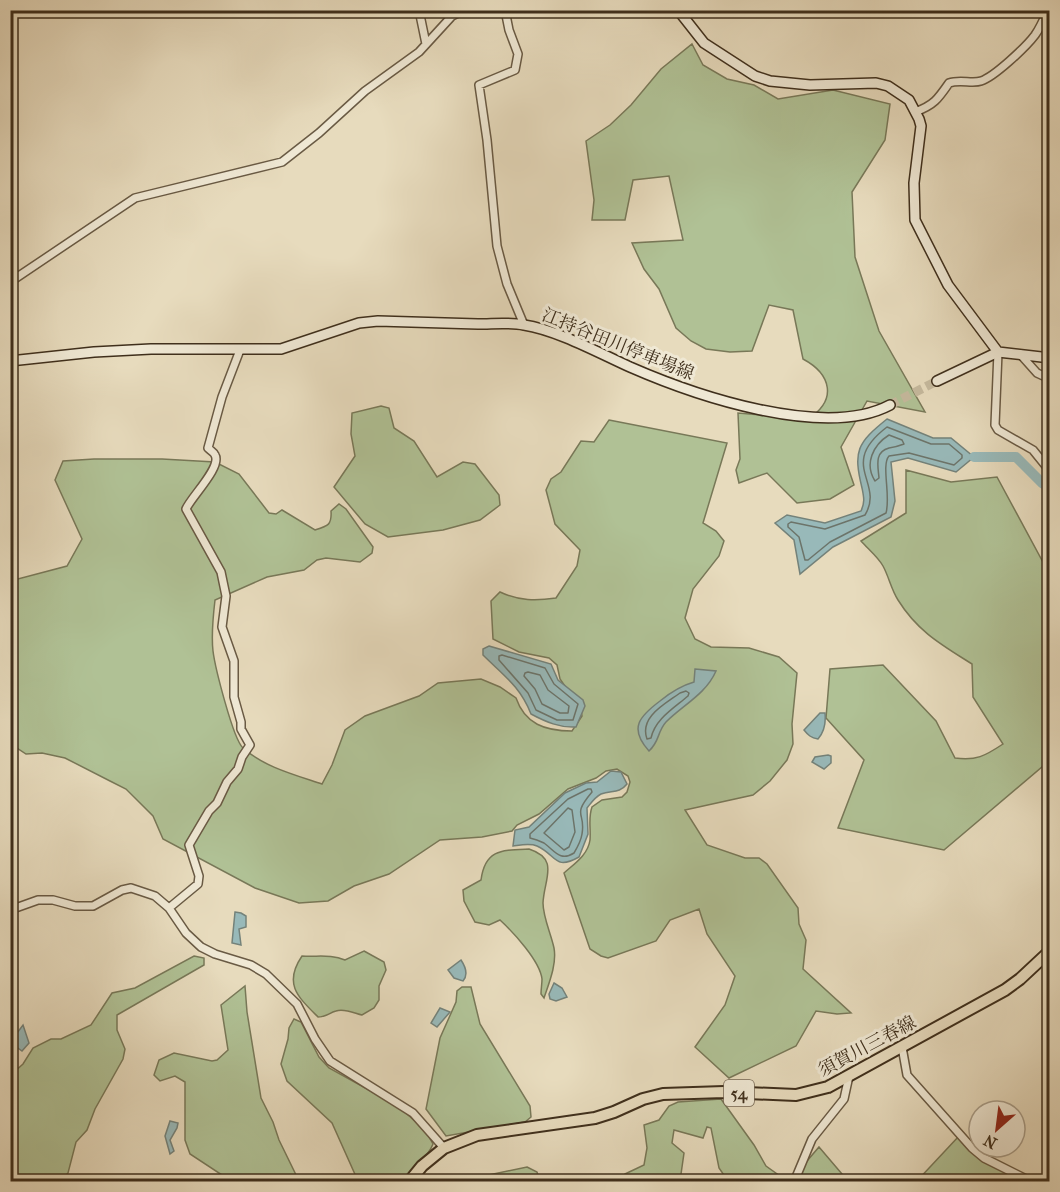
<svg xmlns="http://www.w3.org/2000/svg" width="1060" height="1192" font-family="'IM FELL French Canon','Noto Serif JP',serif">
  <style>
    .green { fill: #b0c195; stroke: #787858; stroke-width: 1.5 }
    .water { fill: #98b9b9; stroke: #74827a; stroke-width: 1.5 }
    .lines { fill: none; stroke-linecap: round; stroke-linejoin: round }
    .shore { stroke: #6c746a; stroke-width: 1.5 }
    .river { stroke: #98b9b9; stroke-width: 10 }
    .secondary-tunnel { stroke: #c5b99d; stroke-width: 9; stroke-dasharray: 9 4.5; stroke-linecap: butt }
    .street-casing { stroke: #695a44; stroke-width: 10 }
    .secondary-casing { stroke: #3f2f1c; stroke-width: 12 }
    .primary-casing { stroke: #3f2f1c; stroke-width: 14 }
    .street { stroke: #efe8d4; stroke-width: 7 }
    .secondary { stroke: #efe8d4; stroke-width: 9 }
    .primary { stroke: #e7dbbd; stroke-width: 10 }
    .labels { text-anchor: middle; stroke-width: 6; stroke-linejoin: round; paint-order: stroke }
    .shield { fill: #efe8d4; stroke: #746653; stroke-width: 1.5 }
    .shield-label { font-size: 16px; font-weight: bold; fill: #3f2f1c }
    .street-label { font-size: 18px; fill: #3f2f1c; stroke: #efe8d4 }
  </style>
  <rect width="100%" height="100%" fill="#e7dbbd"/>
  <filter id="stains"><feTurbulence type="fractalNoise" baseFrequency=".00333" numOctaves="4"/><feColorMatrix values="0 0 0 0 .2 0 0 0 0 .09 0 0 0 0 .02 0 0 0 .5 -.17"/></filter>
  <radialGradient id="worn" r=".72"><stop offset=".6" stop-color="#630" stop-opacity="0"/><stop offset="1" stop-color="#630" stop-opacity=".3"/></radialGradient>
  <!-- green -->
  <path class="green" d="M692 44 703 65 727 79 754 85 778 99 833 90 890 104 885 140 852 192 855 257 879 331 925 412 867 401 841 447 854 485 830 499 797 503 767 473 739 483 736 470 740 459 738 413 808 419C838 400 831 374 803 359L793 310 769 305 752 351 730 352 706 349 691 341 676 328 659 289 644 269 632 243 683 240 669 176 633 180 625 220H592L594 200 586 141 610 125 631 105 661 69Z
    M381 406 389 408 394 428 414 441 437 477 463 462 475 464 499 495 500 505 480 520 443 530 388 537 365 524 334 487 355 456 351 434 352 413Z
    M609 420 727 443 703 523 716 531 724 541 719 556 693 589 685 618 695 639 711 647 749 648 779 657 797 673 792 724 793 744 787 760 770 781 753 795 685 810 707 845 745 858H759L767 864 798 908 799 924 806 940 803 969 851 1013 837 1014 816 1011 796 1046 729 1078 695 1047 725 1005 735 976 707 934 699 909 670 920 656 941 608 958 601 956 590 949 564 873C574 864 588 855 590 840 591 828 588 818 592 807L602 800 622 797 627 792 630 782 628 776 617 769 606 771 596 778 568 789 539 814 517 825 512 831 482 837 440 840 389 874 354 886 328 901 299 903 255 888 163 839 153 816 126 789 110 781 65 758 42 753 26 754 11 744 10 581 67 566 82 539 55 480 63 461 94 459H162L215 462 239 474 269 513 276 514 282 510 315 530C328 526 332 525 331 511L339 504 346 509 373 547 372 553 360 562 326 558 317 560 304 570 267 577 215 600C213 617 211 634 213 651 215 667 233 739 243 748 264 767 295 775 322 784L332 765 345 730 365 716 419 696 438 683 481 679 500 687 516 698C525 724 545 731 572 731L582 716 580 704 569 692 560 679 557 665 549 658 519 652 493 639 491 601 500 592C519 601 536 601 556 598L577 566 580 550 555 524 546 490 551 479 561 472 581 441 594 442Z
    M906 470 951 482 997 477 1044 564 1049 569V761L944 850 838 828 864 760 826 718 830 669 883 665 936 721 955 758C976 761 985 756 1003 744L973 697 972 664C942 645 918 632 898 600 891 589 889 577 883 566 878 557 868 549 861 541L906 513Z
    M529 849C560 859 544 879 543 903 543 917 551 934 554 948 557 964 549 983 544 998L541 994C541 989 542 984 542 979 540 961 513 932 500 920L489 925 475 922 464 901 463 890 481 880C485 849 502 850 529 849Z
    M364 951 384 962 386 970 379 986V1000L374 1008 362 1015C354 1013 344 1008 336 1011 329 1013 326 1017 318 1017 298 997 283 984 302 956 318 957 331 954 345 960Z
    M194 956 204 958V965L117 1015V1030L125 1049 123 1059 95 1109 87 1130 76 1142 68 1173 61 1181H11V1073L14 1072 23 1064 33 1048 51 1039H61L91 1025 112 993 135 988Z
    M245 986 247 1012 261 1098 273 1122 279 1140 299 1181H231L190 1154 185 1140V1082L175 1076 160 1081 154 1075 159 1060 174 1053 212 1061 217 1060 228 1050 221 1005Z
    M462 987H471L480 1024 530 1106 531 1117 525 1122 446 1136 426 1109 440 1038 456 1002 457 991Z
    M294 1019 301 1022 319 1057 329 1068 398 1106 425 1130 433 1144C428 1158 412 1169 404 1181H358L332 1123 287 1081 281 1064 288 1039 289 1028Z
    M721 1099 754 1145 766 1166 787 1181H728L719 1168 711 1128 707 1127 703 1138 674 1130 672 1143 684 1153 680 1181H627L625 1174 644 1165 647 1148 644 1125 659 1120 669 1106 678 1102Z
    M959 1136 1010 1176 1004 1181 916 1182Z
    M819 1147 848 1181 789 1182Z
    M527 1167 537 1172 540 1181H468L484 1176Z"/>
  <!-- water -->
  <path class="water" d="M887 419 933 438H951L974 457 956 472 908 458 891 462 895 501 891 517 833 547 800 574 794 540 775 523 787 515 825 523 861 511C865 502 864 498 862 488 853 451 857 443 887 419Z
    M489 646 551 664 558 680 583 700 585 706 576 727C560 728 546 722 531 714 520 686 503 675 483 655V649Z
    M695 669 716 671C706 694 683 705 666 722 657 732 660 741 649 751 628 728 640 716 660 701 671 692 680 686 694 682Z
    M820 713H825C826 723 825 731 818 739 811 738 808 735 804 730Z
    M828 755 831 756V763L824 769 812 762 815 757Z
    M611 771 621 772 627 784C619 794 612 790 601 794 595 797 591 803 587 808L588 834 579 857C554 871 557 855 537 846 530 843 521 845 513 846L515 830 529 827 565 793 586 783 597 782Z
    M235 912 241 913 246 916V927L239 929 241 945 232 943Z
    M461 960C465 966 469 974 463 981L454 978 448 970Z
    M554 983 562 988 567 997 556 1001 550 999 549 994Z
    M440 1008 450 1012 437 1027 431 1023Z
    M23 1025 29 1043 22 1051 11 1043V1041Z
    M170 1121 178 1123 177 1128 170 1140 174 1151 170 1154 165 1136Z"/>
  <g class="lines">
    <!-- shore -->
    <path class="shore" d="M887 427 931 444H949L962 455V458L954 465 909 453 889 456C881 465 891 496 886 513L830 542 808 560H805L799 537 788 527V524L791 522 825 529 865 515C885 482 837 465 887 427Z
      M889 435 902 440 904 444C899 446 895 447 889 448 874 452 878 466 879 478L875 481C864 464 873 445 889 435Z
      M502 655 545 668 554 684 578 704 573 720H557L536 710 528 693 499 660V656Z
      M528 672 540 675 548 690 569 706 568 713H560L542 704 535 689 524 676 525 673Z
      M686 691 689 693 688 696C674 708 655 719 651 738L647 739C639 717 665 704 680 693Z
      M588 789H591L592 792C571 817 586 811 582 834 581 841 577 848 574 853 560 862 555 851 544 843 540 841 535 839 530 838V834L568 799Z
      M568 808 572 810 575 832 569 847 564 850 544 833Z"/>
    <!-- river -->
    <path class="river" d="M974 457H1016L1042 483 1050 488"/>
    <!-- secondary-tunnel -->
    <path class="secondary-tunnel" d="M890 405 937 381"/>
    <defs>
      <path id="street" d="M419 10 426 44
        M505 10 509 30 518 54 515 70 479 85 487 140 497 246 507 284 524 325
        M915 112C934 105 938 99 949 83 960 79 972 84 981 81 994 77 1026 47 1035 35 1040 28 1044 19 1048 10
        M10 282 135 198 282 162 319 133 365 91 419 52 452 16 464 10
        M998 352 995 425 998 430 1033 450 1050 471
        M1020 354 1037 373 1050 379
        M169 908 198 884 199 876 189 845 209 811 217 803 227 782 238 769 242 757 250 745 241 729V722L234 697V661L222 627 226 596 221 572 186 509C191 497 222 467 215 455 214 452 211 451 208 448L222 397 240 350
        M10 910 38 900H53L75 906H93L122 890 131 888 155 896 169 908 186 933 201 947 215 954 251 965 266 974 297 1004 315 1039 330 1061 413 1113 444 1148
        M902 1047 907 1075 972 1148 984 1158 1032 1182
        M794 1182 812 1139 844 1099 849 1076"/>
      <path id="secondary" d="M678 10 704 43 755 76 770 81 810 85 876 83 888 86 909 100 919 119 921 126 914 183 915 220 948 285 998 352
        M10 361 94 352 151 349H281L359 323 378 321C411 322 445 323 478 324 493 324 509 322 524 325 557 330 599 353 630 367 694 395 824 440 890 405
        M937 381 998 352 1050 358"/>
      <path id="primary" d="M409 1182 422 1166 444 1148 477 1135 595 1118 614 1112 643 1099 663 1094 724 1092 796 1095 828 1087 1005 990 1020 979 1050 951"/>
    </defs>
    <!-- street casing -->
    <use href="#street" class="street-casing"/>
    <!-- secondary casing -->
    <use href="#secondary" class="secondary-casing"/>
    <!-- primary casing -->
    <use href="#primary" class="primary-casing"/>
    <!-- street -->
    <use href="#street" class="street"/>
    <!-- secondary -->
    <use href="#secondary" class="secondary"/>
    <!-- primary -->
    <use href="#primary" class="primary"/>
  </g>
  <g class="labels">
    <!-- shield labels -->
    <rect class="shield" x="724" y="1080" width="30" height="26" rx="4.5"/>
    <g class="shield-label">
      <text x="739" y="1099">54</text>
    </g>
    <!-- street labels -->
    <g class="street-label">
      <text transform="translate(618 344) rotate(22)" y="6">江持谷田川停車場線</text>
      <text transform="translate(867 1046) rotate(-28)" y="6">須賀川三春線</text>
    </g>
  </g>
  <!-- margin -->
  <rect width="1060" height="1192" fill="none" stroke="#e7dbbd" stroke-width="36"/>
  <rect x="12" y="12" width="1036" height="1168" fill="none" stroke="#3f2f1c" stroke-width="3"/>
  <rect x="18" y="18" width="1024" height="1156" fill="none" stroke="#3f2f1c" stroke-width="1.5"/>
  <!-- north arrow -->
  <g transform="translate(997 1129) rotate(208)"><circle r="28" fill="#efe8d4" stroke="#a99e8a" stroke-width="1.5"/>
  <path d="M0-4.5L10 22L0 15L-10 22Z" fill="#8f2418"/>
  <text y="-9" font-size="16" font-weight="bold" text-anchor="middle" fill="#3f2f1c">N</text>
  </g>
  <rect width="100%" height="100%" filter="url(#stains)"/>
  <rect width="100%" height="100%" fill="url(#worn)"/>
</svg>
